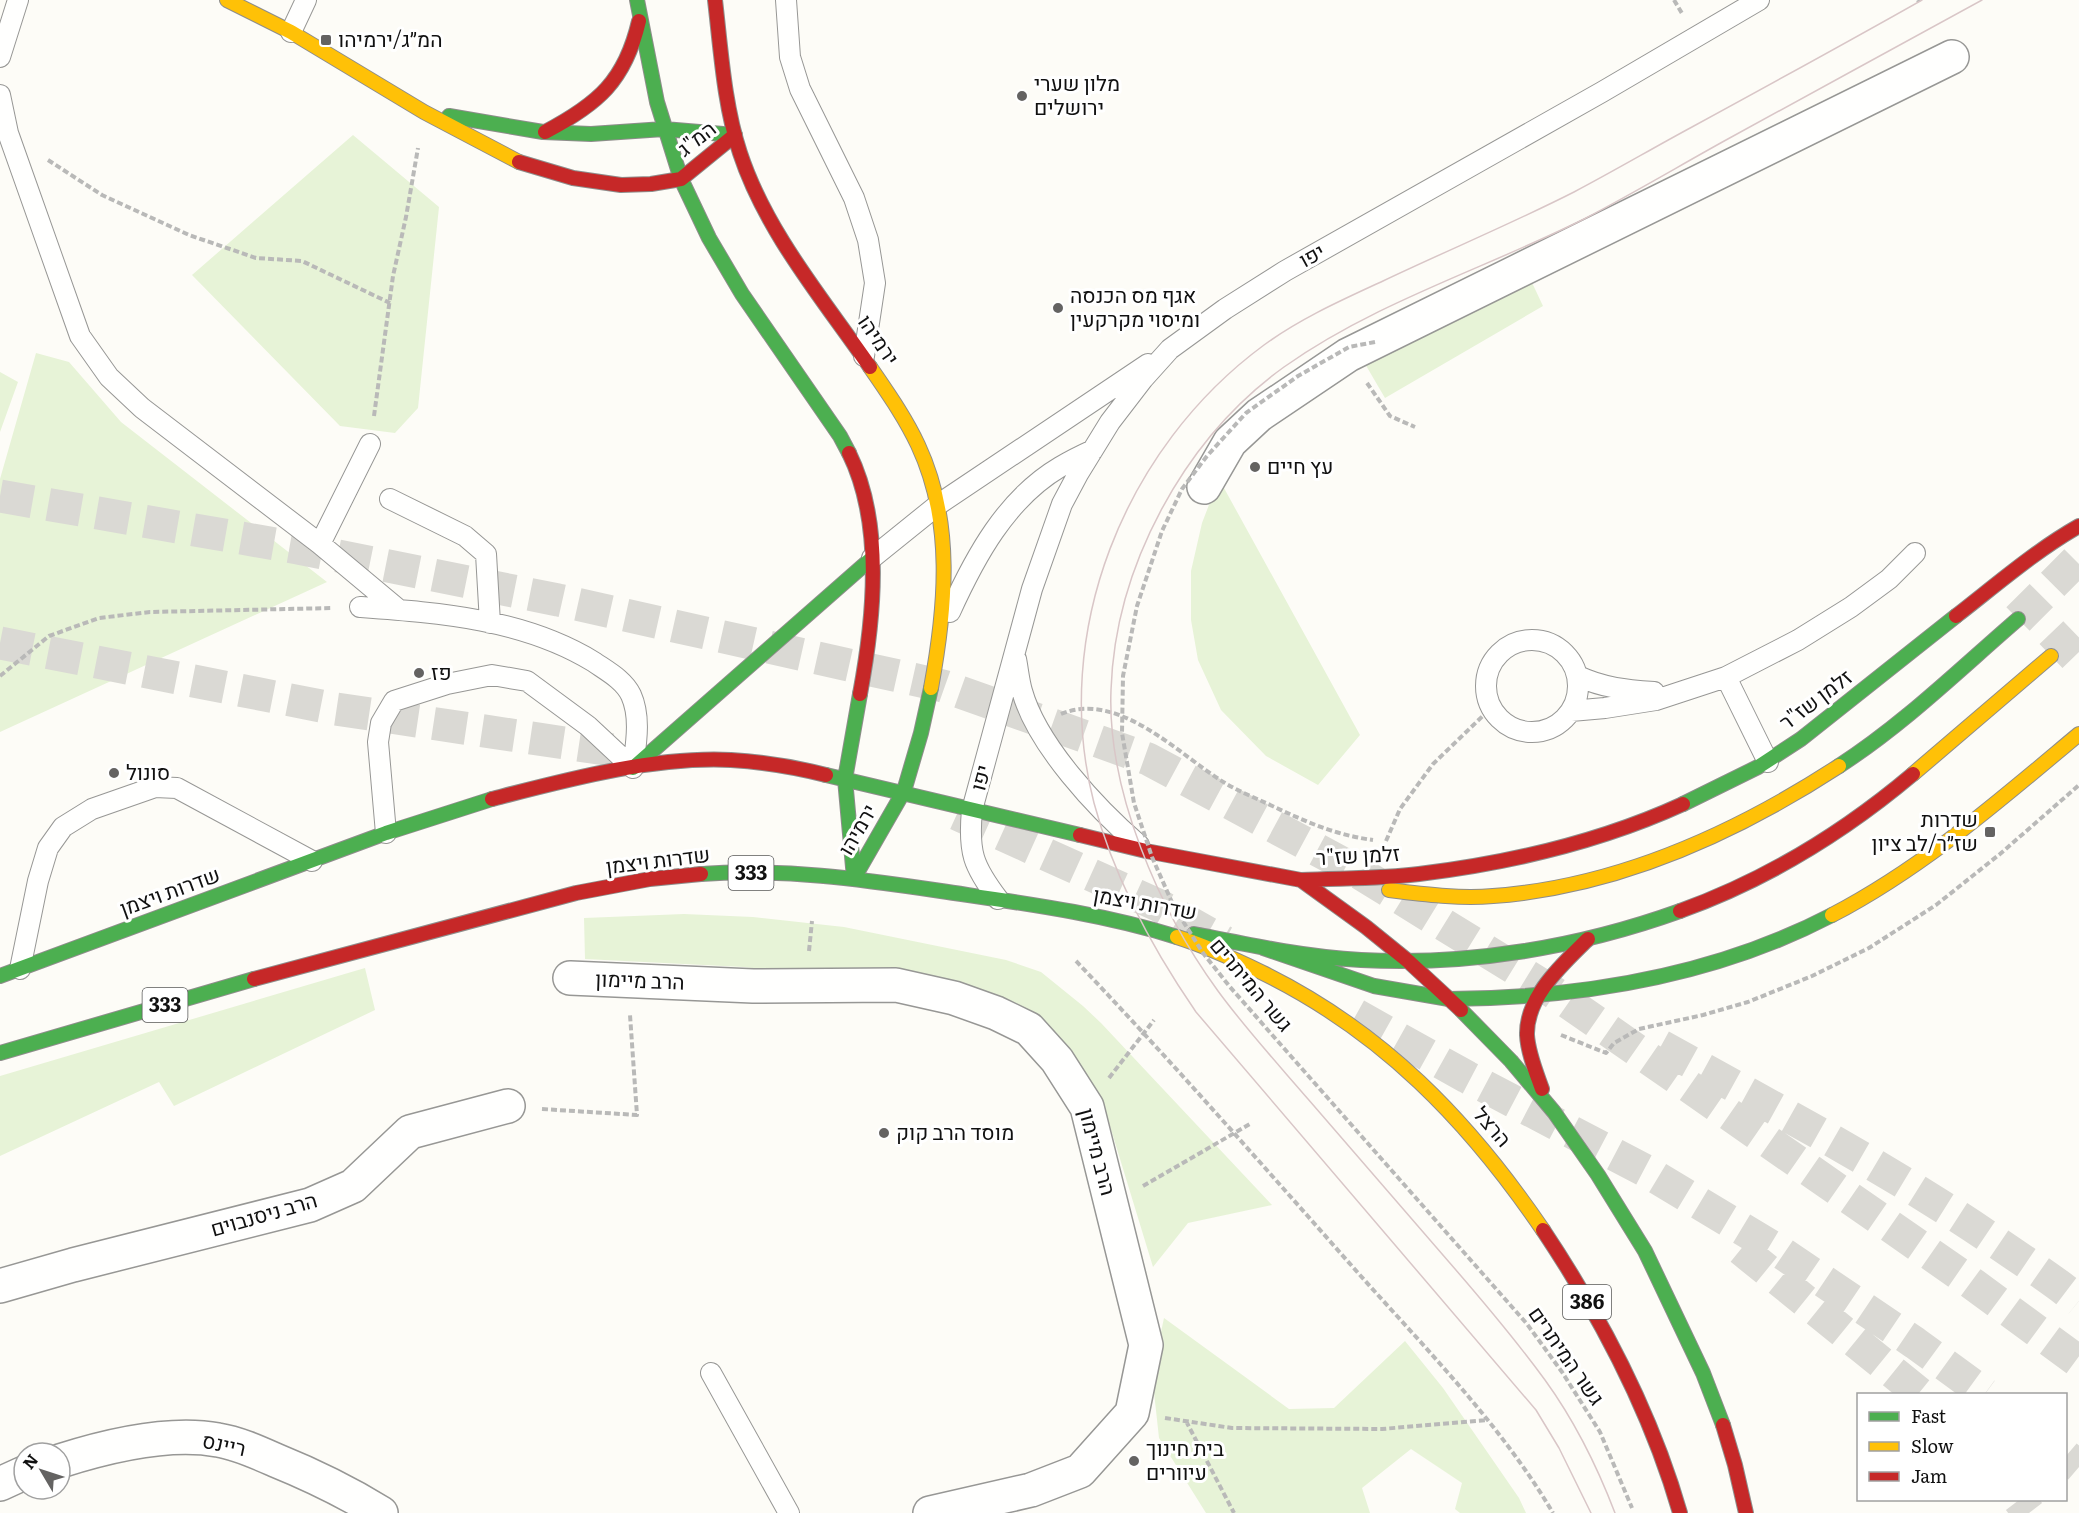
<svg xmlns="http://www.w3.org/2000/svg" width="2079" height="1513" font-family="Literata,Heebo,serif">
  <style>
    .green { fill: #e7f3d7 }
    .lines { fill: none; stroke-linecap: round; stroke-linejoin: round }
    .secondary-tunnel { stroke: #dad9d4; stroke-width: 33; stroke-dasharray: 33 16; stroke-linecap: butt }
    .highway-tunnel { stroke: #dad9d4; stroke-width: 33; stroke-dasharray: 33 16; stroke-linecap: butt }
    .lane-casing { stroke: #979795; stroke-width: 22 }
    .street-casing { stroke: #979795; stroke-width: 36 }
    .fast-casing { stroke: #8e8d8b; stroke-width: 16 }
    .slow-casing { stroke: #8e8d8b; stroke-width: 16 }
    .jam-casing { stroke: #8e8d8b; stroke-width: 16 }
    .path { stroke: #b9b9b8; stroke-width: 4; stroke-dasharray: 6 3; stroke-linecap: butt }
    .lane { stroke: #fffffe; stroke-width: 20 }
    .street { stroke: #fffffe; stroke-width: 33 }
    .fast { stroke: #4caf50; stroke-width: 14 }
    .slow { stroke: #ffc107; stroke-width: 14 }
    .jam { stroke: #c62828; stroke-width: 14 }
    .tram { stroke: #d9c6c7; stroke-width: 1.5 }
    .path-bridge { stroke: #b9b9b8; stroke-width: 4; stroke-dasharray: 6 3; stroke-linecap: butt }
    .poi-dot { fill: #646362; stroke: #fff; stroke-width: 2 }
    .labels { text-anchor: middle; stroke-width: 6; stroke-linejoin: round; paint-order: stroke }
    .shield { fill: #fff; stroke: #585858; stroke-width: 1.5 }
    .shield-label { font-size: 20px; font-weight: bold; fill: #111 }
    .poi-label { font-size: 21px; fill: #111; stroke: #fff; text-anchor: start }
    .street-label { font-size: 21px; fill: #111; stroke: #fff }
  </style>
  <rect width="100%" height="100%" fill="#fdfcf7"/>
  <!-- green -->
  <path class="green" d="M353 135 439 207 418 408 395 433 340 426 192 275Z
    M1527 272 1543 306 1385 398 1361 357Z
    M36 353 69 362 121 422 327 582 0 732V479Z
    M0 372 18 382 0 432Z
    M1219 479 1360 735 1318 785 1266 756 1221 710 1198 660 1191 620V571L1202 523Z
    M684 914 753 917 844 927 1006 960 1041 972 1083 1006 1101 1023 1272 1205 1188 1223 1153 1267 1106 1113 1075 1062 945 989 743 967 585 959 584 918Z
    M365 968 375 1010 174 1106 159 1082 0 1156V1076Z
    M1164 1318 1289 1409 1334 1408 1405 1341 1443 1388 1519 1498 1526 1513H1460L1455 1509 1462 1483 1411 1449 1362 1488 1370 1513H1206L1159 1438 1152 1374Z"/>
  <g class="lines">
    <!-- secondary-tunnel -->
    <path class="secondary-tunnel" d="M2018 619 2079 558
      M2051 656 2079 629"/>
    <!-- highway-tunnel -->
    <path class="highway-tunnel" d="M0 496 298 548 558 600 943 686 1148 759 1355 870 1553 992 1962 1276 2079 1362
      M0 643 336 709 639 754
      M957 814 1160 906 1224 942
      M1356 1015 1467 1077 1644 1170 1782 1253 1915 1343 1985 1394
      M1661 1046C1774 1108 1887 1168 1993 1240 2022 1260 2052 1279 2079 1301
      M1741 1249 1920 1394
      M2066 1456 2079 1467
      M2019 1500 2029 1513"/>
    <defs>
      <path id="lane" d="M786 0 790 57 800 89 854 198 868 240 875 283 864 356
        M291 32 306 0
        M0 57 18 0
        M0 95 8 133 80 336 109 377 142 408 320 544 399 610
        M390 499 465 536 486 554 490 623
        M320 544 370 444
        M872 558 939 504 1148 364
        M360 607C441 613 524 619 594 662 607 671 624 680 631 695 641 717 636 744 633 768
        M950 612C975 557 1006 499 1060 467 1070 461 1082 455 1093 450
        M1486 686a46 46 0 1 1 92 0a46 46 0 1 1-92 0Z
        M1016 659C1018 669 1019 681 1022 691 1037 745 1097 809 1139 845
        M1578 676C1603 688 1627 690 1654 692
        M1726 677 1768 762
        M1571 711 1605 708 1656 700 1726 677 1798 640 1851 607 1889 579 1915 553
        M386 833 378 742 381 723 394 701 447 684 492 675 527 681 588 726 633 768
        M998 899C973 866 968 852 972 810L1032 589 1062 504 1078 474 1110 422 1143 379 1170 349 1225 309 1285 271 1602 92 1759 0
        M20 969 38 881 48 848 63 827 92 809 155 787 177 788 312 861
        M711 1373 789 1513"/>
      <path id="street" d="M1204 487 1230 442 1259 415 1348 355 1952 57
        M570 978 753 986 896 985 954 998 996 1013 1029 1029 1057 1060 1087 1107 1146 1345 1132 1413 1080 1471 1031 1490 930 1513
        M0 1286 73 1265 310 1205 353 1186 410 1132 508 1106
        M60 1461C107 1446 169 1431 218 1440 237 1443 257 1452 275 1460 312 1475 347 1492 381 1513
        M0 1484 24 1473"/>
      <path id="fast" d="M637 0 657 102 681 179 709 238 742 294 840 436 849 453
        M449 116 543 132 591 134 664 129 735 135
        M1839 766C1904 724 1960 669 2018 619
        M633 768 872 558
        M826 775 1080 835
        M1683 804 1758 767 1801 739 1956 616
        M701 874C782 868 860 879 941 891 1021 903 1100 913 1177 937
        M854 878 845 779 860 694
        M854 878 904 791 921 733 931 688
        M1194 934C1249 945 1305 957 1361 960 1468 966 1580 947 1680 911
        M1263 948 1374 986 1449 999
        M0 976 386 833 492 799
        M1449 999C1580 998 1715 976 1832 915
        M1461 1010 1511 1061 1554 1112 1598 1175 1645 1251 1703 1373 1723 1425
        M0 1053 254 979"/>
      <path id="slow" d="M227 0 291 32 424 112 519 162
        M870 367C887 392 905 417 918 445 954 522 946 607 931 688
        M1913 774 2051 656
        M1389 890C1423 894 1458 899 1493 896 1617 887 1736 833 1839 766
        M1832 915C1924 867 2000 800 2079 734
        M1177 937C1206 946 1234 959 1261 972 1382 1031 1468 1120 1543 1230"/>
      <path id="jam" d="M715 0C721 51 724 104 740 153 766 232 823 299 870 367
        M545 132C598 104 625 81 639 21
        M519 162 573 178 621 185 651 184 681 179 735 135
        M849 453C884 524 874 619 860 694
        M1956 616C1996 585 2035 551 2079 526
        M492 799C566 780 654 756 731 760 763 762 795 767 826 775
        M1080 835 1146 851 1301 880 1366 927 1408 961 1461 1010
        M1301 880C1340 878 1380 879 1419 874 1509 863 1600 842 1683 804
        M1680 911C1766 880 1843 833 1913 774
        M254 979 576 893 650 879 701 874
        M1542 1089C1536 1072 1528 1053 1527 1035 1526 996 1563 964 1588 939
        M1543 1230C1601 1317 1651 1412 1680 1513
        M1723 1425 1735 1465 1746 1513"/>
    </defs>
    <!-- lane casing -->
    <use href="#lane" class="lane-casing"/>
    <!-- street casing -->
    <use href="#street" class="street-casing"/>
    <!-- fast casing -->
    <use href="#fast" class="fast-casing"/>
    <!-- slow casing -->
    <use href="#slow" class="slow-casing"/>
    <!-- jam casing -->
    <use href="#jam" class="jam-casing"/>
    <!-- path -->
    <path class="path" d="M1674 0 1683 15
      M1918 0 1919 2
      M48 160 102 195 189 235 256 258 302 261 390 303
      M1367 383 1390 416 1415 427
      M374 416 393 276 406 217 418 148
      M0 676 49 636 99 618 150 612 333 608
      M1061 714C1119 690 1179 755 1225 783 1238 791 1253 797 1266 803 1302 820 1334 835 1373 840
      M1386 841 1400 809 1433 764 1491 708
      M809 951 812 921
      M1076 961C1173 1063 1266 1169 1359 1274 1427 1350 1501 1425 1553 1513
      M1561 1035 1606 1053 1614 1043 1639 1029 1703 1015 1748 1002 1812 976 1869 948 1936 905 2000 854 2079 785
      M1109 1078 1154 1020
      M542 1109 637 1115 630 1015
      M1143 1186 1250 1124
      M1165 1418 1232 1428 1382 1429 1487 1420
      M1186 1421 1234 1513"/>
    <!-- lane -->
    <use href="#lane" class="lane"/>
    <!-- street -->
    <use href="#street" class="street"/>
    <!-- fast -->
    <use href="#fast" class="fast"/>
    <!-- slow -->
    <use href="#slow" class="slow"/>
    <!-- jam -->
    <use href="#jam" class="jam"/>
    <!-- tram -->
    <path class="tram" d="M1591 1513 1559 1448 1536 1410 1196 1012C1152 948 1114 878 1094 803 1050 633 1124 448 1264 345 1301 318 1342 300 1383 281 1446 251 1511 224 1574 192 1614 171 1653 148 1692 127 1769 85 1846 43 1922 0
      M1615 1513C1597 1466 1574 1420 1545 1380 1515 1339 1482 1300 1449 1262 1402 1208 1355 1153 1308 1099 1277 1063 1245 1028 1218 991 1159 910 1107 791 1111 690 1115 567 1184 439 1284 367 1376 302 1484 269 1584 219 1632 194 1679 166 1726 140 1811 93 1897 47 1982 0"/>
    <!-- path-bridge -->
    <path class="path-bridge" d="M1375 342 1349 347 1298 376 1246 413 1207 456 1182 489 1162 531 1137 606 1123 676 1122 733 1134 803 1152 857 1174 907 1203 953 1230 987 1527 1324 1562 1372 1600 1432 1632 1508"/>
  </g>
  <!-- markers -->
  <g class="poi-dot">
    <rect x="320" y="34" width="12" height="12" rx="3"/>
    <circle cx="1022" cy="96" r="6"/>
    <circle cx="1058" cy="308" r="6"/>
    <circle cx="1255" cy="467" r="6"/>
    <circle cx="419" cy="673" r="6"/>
    <circle cx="114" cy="773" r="6"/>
    <rect x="1984" y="826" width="12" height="12" rx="3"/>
    <circle cx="884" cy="1133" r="6"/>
    <circle cx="1134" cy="1461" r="6"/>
  </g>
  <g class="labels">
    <!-- shield labels -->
    <g class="shield">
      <rect x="728.5" y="856" width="45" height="34" rx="4.5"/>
      <rect x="142.5" y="988" width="45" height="34" rx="4.5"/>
      <rect x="1563" y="1285" width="48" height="34" rx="4.5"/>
    </g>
    <g class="shield-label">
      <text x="751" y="880">333</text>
      <text x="165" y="1012">333</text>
      <text x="1587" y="1309">386</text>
    </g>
    <!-- poi labels -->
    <g class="poi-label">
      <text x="338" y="47">המ״ג/ירמיהו</text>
      <text x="1034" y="91">מלון שערי<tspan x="1034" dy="24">ירושלים</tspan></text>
      <text x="1070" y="303">אגף מס הכנסה<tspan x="1070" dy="24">ומיסוי מקרקעין</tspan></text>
      <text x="1267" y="474">עץ חיים</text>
      <text x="431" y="680">פז</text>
      <text x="126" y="780">סונול</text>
      <text x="1978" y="827" text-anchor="end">שדרות<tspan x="1978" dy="24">שז״ר/לב ציון</tspan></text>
      <text x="896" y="1140">מוסד הרב קוק</text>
      <text x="1146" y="1456">בית חינוך<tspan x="1146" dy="24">עיוורים</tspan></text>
    </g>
    <!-- street labels -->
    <g class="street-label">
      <text transform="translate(697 139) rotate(-38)" y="7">המ"ג</text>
      <text transform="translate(1312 256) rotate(-29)" y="7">יפו</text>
      <text transform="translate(878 340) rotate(56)" y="7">ירמיהו</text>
      <text transform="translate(1816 700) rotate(-37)" y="7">זלמן שז"ר</text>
      <text transform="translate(981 778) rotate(-75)" y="7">יפו</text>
      <text transform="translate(858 830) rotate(-60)" y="7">ירמיהו</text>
      <text transform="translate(1358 856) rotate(-3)" y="7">זלמן שז"ר</text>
      <text transform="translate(658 861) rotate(-7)" y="7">שדרות ויצמן</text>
      <text transform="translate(170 892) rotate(-20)" y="7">שדרות ויצמן</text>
      <text transform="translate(1145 904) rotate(10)" y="7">שדרות ויצמן</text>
      <text transform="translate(640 981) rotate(2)" y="7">הרב מיימון</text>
      <text transform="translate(1251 985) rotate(50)" y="7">גשר המיתרים</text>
      <text transform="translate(1492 1127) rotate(49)" y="7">הרצל</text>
      <text transform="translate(1097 1152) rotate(75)" y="7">הרב מיימון</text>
      <text transform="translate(264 1215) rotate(-16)" y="7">הרב ניסנבוים</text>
      <text transform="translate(1566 1356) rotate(55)" y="7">גשר המיתרים</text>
      <text transform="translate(224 1445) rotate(12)" y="7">ריינס</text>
    </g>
  </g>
  <!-- legend -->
  <rect x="1857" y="1393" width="210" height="108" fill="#ffffff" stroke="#a0a0a0" stroke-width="1.5"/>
  <rect x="1869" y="1412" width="30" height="9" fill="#4caf50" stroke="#a0a0a0" stroke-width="1.5"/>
  <text x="1911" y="1423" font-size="18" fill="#111111">Fast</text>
  <rect x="1869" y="1442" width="30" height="9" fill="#ffc107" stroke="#a0a0a0" stroke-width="1.5"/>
  <text x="1911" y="1453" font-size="18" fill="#111111">Slow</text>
  <rect x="1869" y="1472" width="30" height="9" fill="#c62828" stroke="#a0a0a0" stroke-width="1.5"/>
  <text x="1911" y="1483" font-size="18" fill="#111111">Jam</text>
  <!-- north arrow -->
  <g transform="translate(42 1471) rotate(309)"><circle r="28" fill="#ffffff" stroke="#a0a0a0" stroke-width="1.5"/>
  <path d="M0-4.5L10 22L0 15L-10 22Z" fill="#646362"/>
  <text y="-9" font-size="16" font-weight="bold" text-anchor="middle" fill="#111111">N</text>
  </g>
</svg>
